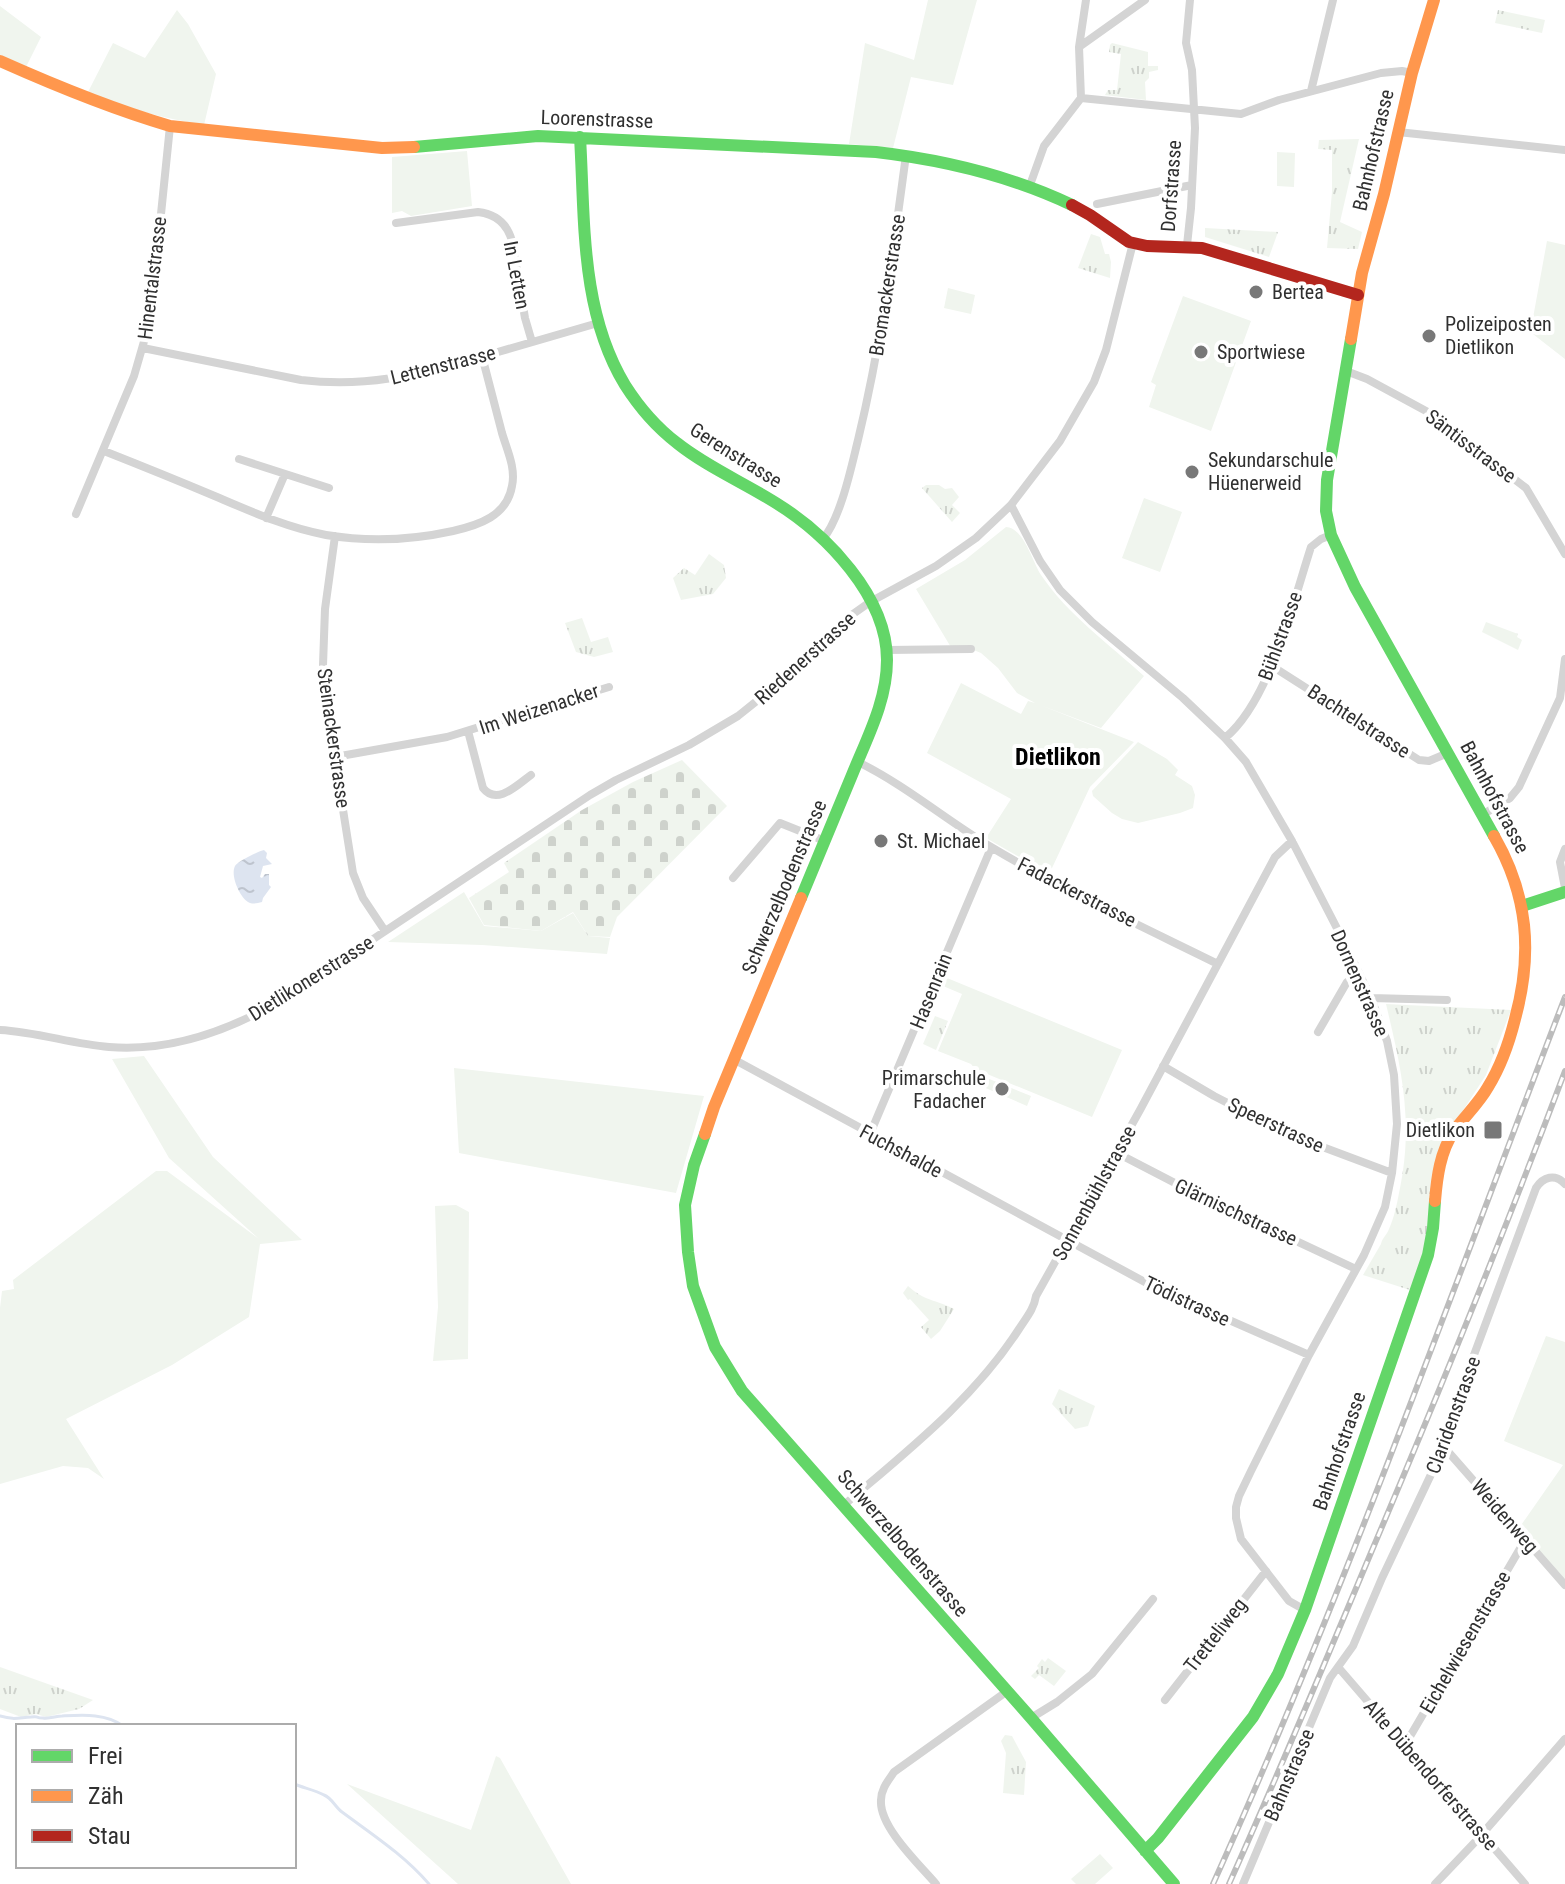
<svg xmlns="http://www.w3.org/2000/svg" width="1565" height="1884" font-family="'Roboto Condensed',sans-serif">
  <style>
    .green { fill: #f0f5ee }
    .cemetery { fill: url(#cemetery-stones) }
    .park { fill: url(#park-tufts) }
    .water { fill: url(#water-ripples) }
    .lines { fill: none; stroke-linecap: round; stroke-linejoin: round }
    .stream { stroke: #dde4f0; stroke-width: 3 }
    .street { stroke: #d4d4d4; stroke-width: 8 }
    .fast { stroke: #63d668; stroke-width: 12 }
    .slow { stroke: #ff974d; stroke-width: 12 }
    .jam { stroke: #b3261e; stroke-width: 12 }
    .rail-casing { stroke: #bcbcbc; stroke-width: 6 }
    .rail { stroke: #fff; stroke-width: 3; stroke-dasharray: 9; stroke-linecap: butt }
    .poi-dot { fill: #787878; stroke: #fff; stroke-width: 3 }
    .labels { text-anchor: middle; stroke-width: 8; stroke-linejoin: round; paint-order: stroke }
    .street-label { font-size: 20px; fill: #303030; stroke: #fff }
    .poi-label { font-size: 20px; fill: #303030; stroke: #fff; text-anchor: start }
    .quarter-label { font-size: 24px; font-weight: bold; fill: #000; stroke: #fff }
  </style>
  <defs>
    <pattern id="cemetery-stones" width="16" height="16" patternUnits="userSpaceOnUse" patternTransform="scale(2)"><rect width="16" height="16" fill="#f0f5ee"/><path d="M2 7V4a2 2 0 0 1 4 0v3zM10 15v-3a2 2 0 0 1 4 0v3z" fill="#ced2cc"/></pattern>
    <pattern id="park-tufts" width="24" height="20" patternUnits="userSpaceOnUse" patternTransform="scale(2)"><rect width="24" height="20" fill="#f0f5ee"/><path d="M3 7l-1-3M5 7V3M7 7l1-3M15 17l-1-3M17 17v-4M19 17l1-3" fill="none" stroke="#ced2cc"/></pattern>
    <pattern id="water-ripples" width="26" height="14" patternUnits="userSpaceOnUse" patternTransform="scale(2)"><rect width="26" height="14" fill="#dde4f0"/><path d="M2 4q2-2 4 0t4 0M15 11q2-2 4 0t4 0" fill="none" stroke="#bec4ce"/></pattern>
  </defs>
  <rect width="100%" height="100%" fill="#fff"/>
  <!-- green -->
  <path class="green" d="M928 0H977L953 85 911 77 893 148 849 144 865 43 914 60Z
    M0 6 41 37 26 67 0 55Z
    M177 10 188 24 216 74 204 125C163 118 126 109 88 92L113 43 145 58Z
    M467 151 472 206 411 216 402 211 392 213V157Z
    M1277 152 1295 153 1294 187 1277 186Z
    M1547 241 1565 245V359L1529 331 1536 333 1537 329H1528L1533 318Z
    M948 288 975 295 971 314 944 308Z
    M1183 296 1251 321 1211 431 1149 407 1156 385 1151 382Z
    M1144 498 1182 512 1160 572 1122 558Z
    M1006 527C1024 528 1032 561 1041 575 1068 615 1109 644 1144 676L1101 728 1040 705 1134 742 1090 787 1052 868 1048 869 1046 872 986 838 1011 799 927 753 961 683 1021 714 1028 701 1035 703 1017 693 998 668 981 653 971 649H952L916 589 965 560Z
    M1138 742 1167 759 1178 770 1175 775 1192 786 1195 795 1193 808 1180 813 1138 823 1122 819 1112 813 1093 796 1092 791Z
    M464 892 484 926 541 931 573 913 588 936 610 938 607 954 482 945 388 942Z
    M947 978 1122 1050 1092 1117 975 1069 971 1064 938 1051 962 994 943 986Z
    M144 1056 213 1157 302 1240 260 1244 249 1317 172 1365 66 1419 104 1479 88 1468 63 1466 0 1484V1308L2 1291 14 1289 13 1280 156 1171H167L259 1239 169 1158 112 1059Z
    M454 1068 704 1096 676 1193 459 1153Z
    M982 1076 1031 1096 1027 1106 981 1086 979 1082Z
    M456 1205 469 1212 468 1359 433 1361 438 1307 435 1206Z
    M1546 1336 1565 1342V1585L1517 1531 1563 1465 1504 1441Z
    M496 1756 500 1758 571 1884H458L347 1784 471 1830Z
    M1100 1854 1113 1868 1095 1884H1076L1071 1879Z"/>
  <!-- cemetery -->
  <path class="cemetery" d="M682 760 727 806 617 917 610 937 588 936 573 912 541 931 484 925 469 898 509 872 504 863 582 810 633 782Z"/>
  <!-- park -->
  <path class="park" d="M1498 10 1545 20 1542 33 1495 23Z
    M1112 43 1148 52V66H1158V70L1149 72V78L1145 82 1146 100 1105 95 1108 90H1117L1121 54 1109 52 1110 45Z
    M1359 139 1340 222 1362 232 1358 249 1327 248 1332 192V150L1318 149 1319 140Z
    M1205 228 1278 232 1269 257 1205 237Z
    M1091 234 1100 237 1105 254H1109L1111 262 1110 278 1078 268Z
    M926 485H939L945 489 952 488 959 497 952 505 960 513 952 522 922 488Z
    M709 554 724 565 726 578 713 594 681 600 673 578 684 568 695 575Z
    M582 618 591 642 608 637 613 652 594 657 576 652 565 623Z
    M1486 622 1518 634 1517 637 1522 640 1518 650 1482 632Z
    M1386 1004 1511 1010 1486 1075 1445 1138 1430 1232 1413 1291 1363 1275 1381 1244C1382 1238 1387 1235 1389 1229 1394 1218 1397 1204 1399 1193 1414 1124 1402 1071 1386 1004Z
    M935 1016 948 1021 936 1050 923 1044Z
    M908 1286C926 1302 935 1299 954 1309L940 1331 931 1339 921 1327 929 1320 910 1299 908 1300 903 1293Z
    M1059 1389 1095 1406 1088 1426 1075 1429 1052 1404Z
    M1048 1658 1066 1671 1054 1686 1039 1675 1035 1679 1031 1676 1039 1668 1037 1666 1042 1659 1045 1662Z
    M0 1667 93 1700 79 1709 46 1717 36 1714 21 1717 0 1709Z
    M1005 1735 1012 1736 1026 1762 1024 1795 1003 1793 1006 1753 1001 1741Z"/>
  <!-- water -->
  <path class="water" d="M264 850 267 853 266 858 272 864 263 866 260 877 262 878 265 874H269V885L271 887 263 898 262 902C257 903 253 905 248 902 240 897 230 876 235 866 237 862 259 851 264 850Z"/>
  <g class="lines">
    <!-- stream -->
    <path class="stream" d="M0 1716C14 1720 17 1718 31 1717 41 1716 34 1718 43 1718 50 1719 56 1716 62 1716 82 1715 106 1713 123 1726
      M294 1784C304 1788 315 1790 324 1795 332 1798 335 1807 342 1812 373 1835 404 1855 429 1884"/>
    <!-- street -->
    <path class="street" d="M1079 47 1086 0
      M1311 91 1333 0
      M1081 98 1241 114 1279 100 1381 73 1402 71 1412 73
      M1398 132 1565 150
      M1030 185 1044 146 1081 98 1079 47 1145 0
      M1097 204 1192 185
      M396 223 478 212C496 214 507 223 512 241L525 318 532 342
      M1187 245 1191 208 1195 128 1192 70 1186 43 1190 0
      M143 348 301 380C371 388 417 374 484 356 522 345 560 334 598 323
      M1346 371 1367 379 1426 411 1526 488 1565 554
      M104 451C142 466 179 481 217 497 252 512 288 528 326 535 368 542 412 540 453 531 479 525 507 516 512 486 516 468 507 450 502 433 495 407 489 382 482 356
      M239 459 329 488
      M1011 505 1040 561 1060 590 1092 622 1183 698 1225 738 1246 762 1292 841 1343 940 1371 998 1387 1041 1394 1075 1397 1124 1392 1173 1385 1207 1364 1255 1309 1355 1251 1471 1239 1496 1236 1507V1518L1241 1539 1289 1601 1305 1610
      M76 514 134 376 147 331 152 302 170 126
      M266 518 285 474
      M335 536 325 609 323 665 326 702 353 873 363 898 385 931
      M823 539C841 517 851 468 858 440 881 345 893 252 906 155
      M887 650 971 649
      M1272 666 1419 760 1429 761 1448 753
      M468 731 483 788C497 806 517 785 531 775
      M1225 738C1270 701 1293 602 1311 547L1321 539 1331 535
      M335 757 447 737 609 687
      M858 762C905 785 946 820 991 847 1063 890 1143 927 1218 964
      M1482 815 1510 798 1519 787 1560 698 1565 659
      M1565 849 1560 862 1565 888
      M733 878 780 823 825 841
      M1371 998 1447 1000
      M0 1030C37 1032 72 1044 109 1047 172 1052 231 1030 283 999L590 795 616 780 689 745 738 716 778 684 846 619 870 602 936 566 976 538 1011 505 1060 441 1094 382 1106 350 1133 243
      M1318 1032 1347 982 1360 975
      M735 1060 1154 1287 1309 1355
      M1163 1066 1214 1096 1288 1134 1392 1173
      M870 1134 991 848
      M1117 1153 1200 1196 1356 1269
      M1444 1447 1565 1585
      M844 1505C906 1452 974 1399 1019 1329 1026 1318 1034 1309 1036 1296L1140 1110 1275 857 1292 841
      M1338 1667 1525 1884
      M1165 1700 1266 1571
      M1031 1718 1057 1702 1092 1674 1153 1599
      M1405 1745 1525 1540
      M936 1884C920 1865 879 1827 881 1800 881 1789 888 1781 894 1772L1006 1692
      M1243 1884 1330 1678 1353 1646 1382 1578 1444 1447 1446 1434 1471 1363 1536 1188C1543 1177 1555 1173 1565 1184
      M1435 1884 1476 1841 1565 1739"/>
    <!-- fast -->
    <path class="fast" d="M580 137C585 220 580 311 625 385 639 407 656 427 677 443 707 467 743 482 776 503 826 534 887 596 887 660 887 701 867 738 852 775 835 816 818 857 801 898
      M414 147 538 136 876 152C945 160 1009 175 1072 205
      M1351 339 1327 480 1326 511 1331 535 1355 587 1494 836
      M1522 906 1565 892
      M705 1134 694 1165 685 1205 688 1252 693 1286 715 1347 742 1391 1031 1718 1174 1884
      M1145 1851 1158 1838 1253 1717 1278 1674 1305 1610 1428 1255 1433 1228 1435 1201"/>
    <!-- slow -->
    <path class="slow" d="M0 61C56 86 112 109 170 126L382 148 414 147
      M1351 339 1362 273 1384 194 1412 73 1434 0
      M705 1134 714 1107 801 898
      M1435 1201C1437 1177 1440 1152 1454 1131 1465 1116 1479 1103 1488 1087 1501 1066 1509 1043 1515 1019 1533 953 1528 895 1494 836"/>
    <!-- jam -->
    <path class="jam" d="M1072 205 1090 215 1129 242 1147 246 1202 248 1358 295"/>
    <defs>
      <path id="rail" d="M1213 1884C1344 1594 1451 1294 1565 997
        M1229 1884C1278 1775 1324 1665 1370 1555 1438 1395 1504 1234 1565 1071"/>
    </defs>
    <!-- rail casing -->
    <use href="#rail" class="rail-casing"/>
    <!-- rail -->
    <use href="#rail" class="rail"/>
  </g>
  <!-- markers -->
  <g class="poi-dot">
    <circle cx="1256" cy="292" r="8"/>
    <circle cx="1429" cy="336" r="8"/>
    <circle cx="1201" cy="352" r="8"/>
    <circle cx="1192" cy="472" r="8"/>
    <circle cx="881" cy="841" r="8"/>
    <circle cx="1002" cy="1089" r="8"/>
    <rect x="1483" y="1120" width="20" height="20" rx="4"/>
  </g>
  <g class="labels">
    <!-- street labels -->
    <g class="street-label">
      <text transform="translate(597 119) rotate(2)" y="7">Loorenstrasse</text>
      <text transform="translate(1373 150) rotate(-77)" y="7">Bahnhofstrasse</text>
      <text transform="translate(1171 186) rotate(-86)" y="7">Dorfstrasse</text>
      <text transform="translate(517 275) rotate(79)" y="7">In Letten</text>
      <text transform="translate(152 278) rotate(-83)" y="7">Hinentalstrasse</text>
      <text transform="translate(887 285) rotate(-81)" y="7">Bromackerstrasse</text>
      <text transform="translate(443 365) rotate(-14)" y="7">Lettenstrasse</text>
      <text transform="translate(1471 446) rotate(37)" y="7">Säntisstrasse</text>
      <text transform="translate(736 455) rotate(32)" y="7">Gerenstrasse</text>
      <text transform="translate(1280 636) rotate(-70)" y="7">Bühlstrasse</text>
      <text transform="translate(805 658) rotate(-42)" y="7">Riedenerstrasse</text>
      <text transform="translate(539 709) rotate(-18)" y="7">Im Weizenacker</text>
      <text transform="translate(1359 721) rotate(33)" y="7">Bachtelstrasse</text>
      <text transform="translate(334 738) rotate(82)" y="7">Steinackerstrasse</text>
      <text transform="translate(1495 797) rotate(62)" y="7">Bahnhofstrasse</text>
      <text transform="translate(784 887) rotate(-67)" y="7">Schwerzelbodenstrasse</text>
      <text transform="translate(1077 892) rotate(27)" y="7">Fadackerstrasse</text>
      <text transform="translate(311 978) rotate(-32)" y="7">Dietlikonerstrasse</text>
      <text transform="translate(1360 983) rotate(66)" y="7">Dornenstrasse</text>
      <text transform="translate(931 991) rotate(-68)" y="7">Hasenrain</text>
      <text transform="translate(1276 1125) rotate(25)" y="7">Speerstrasse</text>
      <text transform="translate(901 1151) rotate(28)" y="7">Fuchshalde</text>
      <text transform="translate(1094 1193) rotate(-61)" y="7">Sonnenbühlstrasse</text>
      <text transform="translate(1236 1212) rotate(25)" y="7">Glärnischstrasse</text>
      <text transform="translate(1187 1301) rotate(25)" y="7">Tödistrasse</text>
      <text transform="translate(1453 1415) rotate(-70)" y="7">Claridenstrasse</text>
      <text transform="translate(1339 1451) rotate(-71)" y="7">Bahnhofstrasse</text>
      <text transform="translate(1505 1516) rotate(49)" y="7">Weidenweg</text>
      <text transform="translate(903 1543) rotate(49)" y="7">Schwerzelbodenstrasse</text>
      <text transform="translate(1215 1635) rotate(-52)" y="7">Tretteliweg</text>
      <text transform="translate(1465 1642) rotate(-60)" y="7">Eichelwiesenstrasse</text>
      <text transform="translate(1289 1775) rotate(-67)" y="7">Bahnstrasse</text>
      <text transform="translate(1431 1775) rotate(49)" y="7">Alte Dübendorferstrasse</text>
    </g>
    <!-- poi labels -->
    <g class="poi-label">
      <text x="1272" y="299">Bertea</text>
      <text x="1445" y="331">Polizeiposten<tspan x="1445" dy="23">Dietlikon</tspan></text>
      <text x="1217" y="359">Sportwiese</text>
      <text x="1208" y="467">Sekundarschule<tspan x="1208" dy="23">Hüenerweid</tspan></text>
      <text x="897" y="848">St. Michael</text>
      <text x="986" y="1085" text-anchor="end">Primarschule<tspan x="986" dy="23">Fadacher</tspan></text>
      <text x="1475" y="1137" text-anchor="end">Dietlikon</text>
    </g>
    <!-- quarter labels -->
    <g class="quarter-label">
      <text x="1058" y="765">Dietlikon</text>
    </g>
  </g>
  <!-- legend -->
  <rect x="16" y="1724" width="280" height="144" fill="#ffffff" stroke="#acacac" stroke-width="2"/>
  <rect x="32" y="1750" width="40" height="12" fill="#63d668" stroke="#acacac" stroke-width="2"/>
  <text x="88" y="1764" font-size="24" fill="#303030">Frei</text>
  <rect x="32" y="1790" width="40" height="12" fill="#ff974d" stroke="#acacac" stroke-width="2"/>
  <text x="88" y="1804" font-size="24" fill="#303030">Zäh</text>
  <rect x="32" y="1830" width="40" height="12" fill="#b3261e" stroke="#acacac" stroke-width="2"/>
  <text x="88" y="1844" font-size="24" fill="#303030">Stau</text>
</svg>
